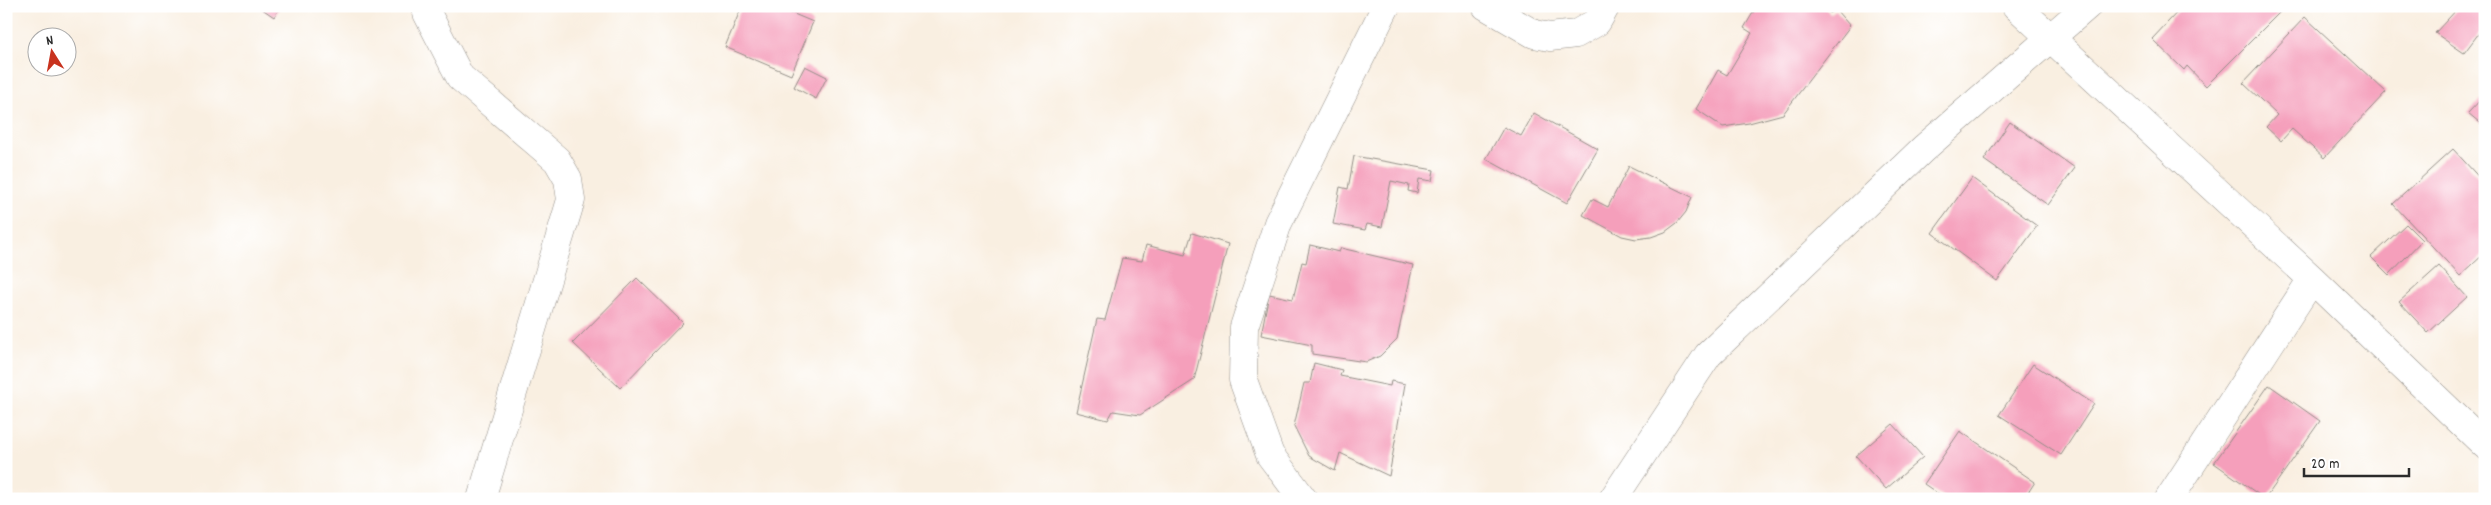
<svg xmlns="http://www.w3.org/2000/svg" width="2491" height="505" font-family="Dekko,sans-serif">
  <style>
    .building { fill: #f59fbb }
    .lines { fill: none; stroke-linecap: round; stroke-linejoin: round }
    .minor-casing { stroke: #928d86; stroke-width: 29 }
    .minor { stroke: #fff; stroke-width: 28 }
  </style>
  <rect width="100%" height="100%" fill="#fff"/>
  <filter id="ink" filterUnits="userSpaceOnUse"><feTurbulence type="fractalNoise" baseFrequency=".02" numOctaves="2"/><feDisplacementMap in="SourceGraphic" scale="10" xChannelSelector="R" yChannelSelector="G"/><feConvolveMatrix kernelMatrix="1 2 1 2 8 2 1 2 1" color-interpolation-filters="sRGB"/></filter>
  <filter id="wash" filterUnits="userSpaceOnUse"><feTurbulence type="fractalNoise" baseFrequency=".0096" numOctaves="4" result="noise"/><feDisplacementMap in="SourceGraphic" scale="20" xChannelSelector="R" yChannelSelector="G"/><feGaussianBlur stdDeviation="1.12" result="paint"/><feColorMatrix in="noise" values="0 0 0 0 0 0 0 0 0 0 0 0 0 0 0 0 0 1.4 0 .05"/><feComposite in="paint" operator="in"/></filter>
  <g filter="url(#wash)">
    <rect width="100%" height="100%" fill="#f9efe1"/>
    <g id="blocks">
      <!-- building -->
      <path class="building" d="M258 6H281L274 17Z
        M742 6H775L813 22 791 75 725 47Z
        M1757 6H1822L1830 13 1836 10 1850 26 1783 114 1749 123 1723 127 1696 109 1718 70 1727 75 1752 33 1744 28Z
        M2183 6H2286L2206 86 2187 66 2184 70 2152 39Z
        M2460 6H2485V38L2479 33 2464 53 2435 33Z
        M2305 17 2386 92 2324 158 2292 129 2281 141 2266 127 2277 115 2243 83Z
        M805 66 827 77 816 99 794 87Z
        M2485 95V127L2468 113Z
        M1534 113 1598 149 1567 203 1486 159 1504 127 1521 136Z
        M2010 122 2075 168 2048 205 1984 160Z
        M2453 149 2485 184V253L2460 276 2393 204Z
        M1354 156 1434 170 1432 181 1419 179 1417 193 1408 191 1409 185 1391 181 1382 227 1367 224 1365 230 1333 224 1340 187 1348 189Z
        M1629 166 1692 197 1686 212 1677 223 1665 232 1651 237 1636 239 1622 236 1583 215 1592 199 1608 207Z
        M1972 178 2037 226 1997 281 1932 233Z
        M2406 224 2422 240 2389 275 2371 257Z
        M1192 233 1228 244 1194 380 1140 415 1113 411 1108 420 1076 412 1097 319 1105 320 1122 258 1142 261 1146 245 1185 255Z
        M1310 245 1339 252 1341 248 1413 265 1397 339 1380 356 1366 362 1312 354V345L1261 335 1269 294 1293 299 1302 262 1306 263Z
        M2439 266 2467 297 2428 333 2399 302Z
        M637 278 683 323 620 388 573 343Z
        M1314 363 1342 370 1340 376 1390 386 1391 381 1405 384 1389 476 1340 453 1335 471 1309 456 1294 426 1304 383H1310Z
        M2033 364 2094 404 2061 455 1999 415Z
        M2269 385 2320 421 2265 499 2214 463Z
        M1893 424 1923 457 1886 489 1856 456Z
        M1960 431 2035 482 2024 499H1946L1924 484Z"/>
    </g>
  </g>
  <g filter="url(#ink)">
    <use href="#blocks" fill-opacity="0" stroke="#928d86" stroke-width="1"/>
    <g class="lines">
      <defs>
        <path id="minor" d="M426 6 427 13 460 77 557 160 568 179 571 200 481 499
          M1486 6 1534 34 1550 37 1576 34 1597 22 1606 6
          M2016 6 2312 279 2485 445
          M1303 499 1270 455 1243 380 1244 327 1278 223 1386 6
          M1613 499 1708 355 1923 149 2087 6
          M2169 499 2312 279"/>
      </defs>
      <!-- minor casing -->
      <use href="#minor" class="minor-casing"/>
      <!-- minor -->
      <use href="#minor" class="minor"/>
    </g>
  </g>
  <!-- margin -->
  <rect width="2491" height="505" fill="none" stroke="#fff" stroke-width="25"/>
  <!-- north arrow -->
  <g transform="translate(52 52) rotate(349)"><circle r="24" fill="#ffffff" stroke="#aaaaaa"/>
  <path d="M0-4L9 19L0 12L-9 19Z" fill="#c8321e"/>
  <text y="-8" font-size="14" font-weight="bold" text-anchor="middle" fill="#2b2b2b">N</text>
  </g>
  <!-- scale -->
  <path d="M2304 468v8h105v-8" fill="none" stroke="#2b2b2b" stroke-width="2.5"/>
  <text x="2311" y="468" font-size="15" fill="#2b2b2b" stroke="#ffffff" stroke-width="4" paint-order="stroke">20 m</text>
</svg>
